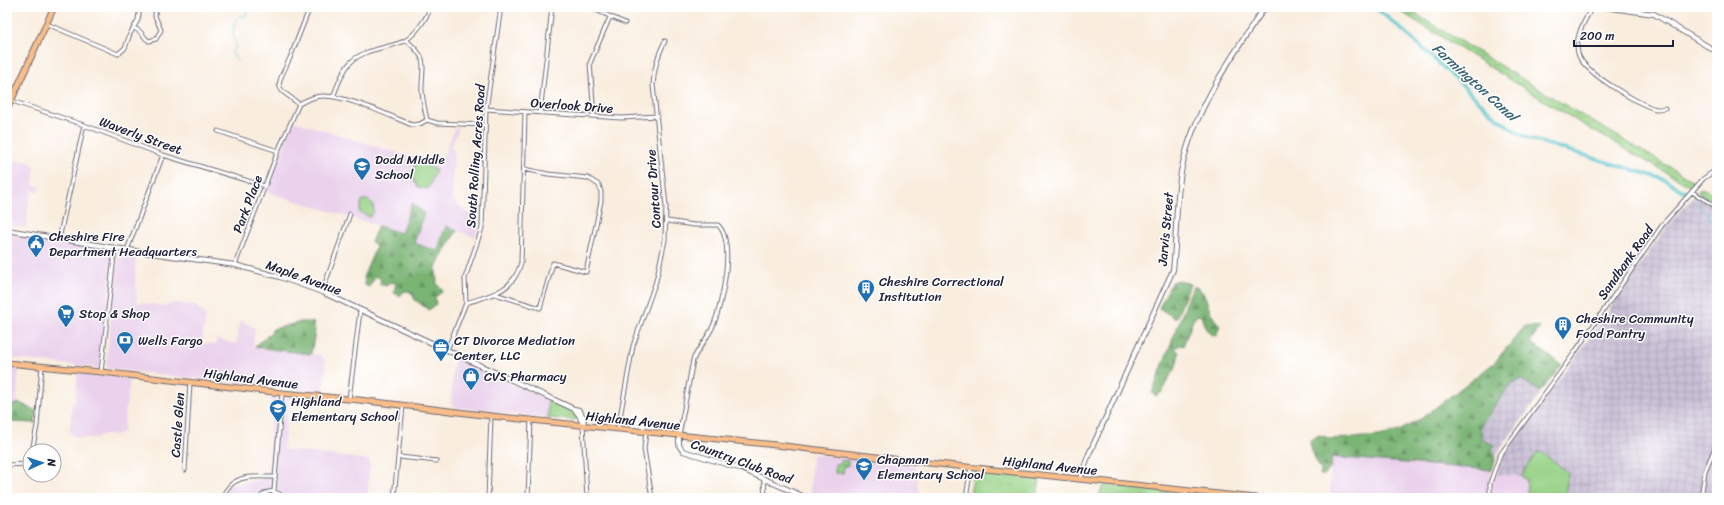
<svg xmlns="http://www.w3.org/2000/svg" width="1724" height="505" font-family="Sriracha,sans-serif">
  <style>
    .built { fill: #ead1ec }
    .industrial { fill: url(#industrial-grid) }
    .grass { fill: #97d286; stroke: #5c7a60 }
    .forest { fill: url(#forest-firs); stroke: #4e6b57 }
    .park { fill: url(#park-tufts); stroke: #5c7a60 }
    .lines { fill: none; stroke-linecap: round; stroke-linejoin: round }
    .stream { stroke: #58c5cd; stroke-width: 1 }
    .canal { stroke: #58c5cd; stroke-width: 3.5 }
    .minor-casing { stroke: #6d6974; stroke-width: 5 }
    .tertiary-casing { stroke: #6d6974; stroke-width: 6 }
    .primary-casing { stroke: #6d6974; stroke-width: 7 }
    .trunk-casing { stroke: #6d6974; stroke-width: 7 }
    .minor { stroke: #fff; stroke-width: 3 }
    .tertiary { stroke: #fff; stroke-width: 4 }
    .primary { stroke: #f8bd89; stroke-width: 5 }
    .trunk { stroke: #f8bd89; stroke-width: 5 }
    .labels { text-anchor: middle; stroke-width: 3; stroke-linejoin: round; paint-order: stroke }
    .street-label { font-size: 13px; fill: #22223b; stroke: #fff }
    .poi-label { font-size: 13px; fill: #22223b; stroke: #fff; text-anchor: start }
    .water-label { font-size: 14px; font-style: italic; fill: #386375; stroke: #fff }
  </style>
  <defs>
    <pattern id="industrial-grid" width="8" height="8" patternUnits="userSpaceOnUse"><rect width="8" height="8" fill="#cabfd6"/><path d="M0 4h8M4 0v8" fill="none" stroke="#ada4b9"/></pattern>
    <pattern id="forest-firs" width="22" height="20" patternUnits="userSpaceOnUse"><rect width="22" height="20" fill="#79b473"/><path d="M5 1l3.5 6h-7zM16 11l3.5 6h-7z" fill="#639260"/></pattern>
    <pattern id="park-tufts" width="24" height="20" patternUnits="userSpaceOnUse"><rect width="24" height="20" fill="#97d286"/><path d="M3 7l-1-3M5 7V3M7 7l1-3M15 17l-1-3M17 17v-4M19 17l1-3" fill="none" stroke="#82b475"/></pattern>
  </defs>
  <rect width="100%" height="100%" fill="#fff"/>
  <filter id="ink" filterUnits="userSpaceOnUse"><feTurbulence type="fractalNoise" baseFrequency=".025" numOctaves="2"/><feDisplacementMap in="SourceGraphic" scale="8" xChannelSelector="R" yChannelSelector="G"/><feConvolveMatrix kernelMatrix="1 2 1 2 8 2 1 2 1" color-interpolation-filters="sRGB"/></filter>
  <filter id="wash" filterUnits="userSpaceOnUse"><feTurbulence type="fractalNoise" baseFrequency=".012" numOctaves="4" result="noise"/><feDisplacementMap in="SourceGraphic" scale="16" xChannelSelector="R" yChannelSelector="G"/><feGaussianBlur stdDeviation="0.9" result="paint"/><feColorMatrix in="noise" values="0 0 0 0 0 0 0 0 0 0 0 0 0 0 0 0 0 1.4 0 .05"/><feComposite in="paint" operator="in"/></filter>
  <g filter="url(#wash)">
    <rect width="100%" height="100%" fill="#f9edde"/>
    <!-- built -->
    <path class="built" d="M294 121 440 166 455 128H459L450 148 454 149 452 200 479 221 475 237 446 227 437 251 414 243 424 212 412 203 401 233 267 192Z
      M9 160 30 162 35 169 33 184 40 187 38 192 33 191 29 200 26 228 7 225V161Z
      M7 233 109 250 111 252 113 257 100 368 7 358Z
      M119 252 137 255 135 269 137 302 163 306 175 303 194 305 206 315 202 343 216 345 217 339 236 344 240 320 255 328 253 347 320 355 325 360 326 369 323 392 110 369 107 367 106 362Z
      M457 358 548 400V418L453 407 451 403 453 365Z
      M7 365 19 366 17 395 18 404 13 405 7 401Z
      M78 373 130 378 123 432 114 435H100L97 438H79L72 435 70 430 72 404 75 403Z
      M271 395 289 397 283 449 370 460 367 498H226V486L262 479V473L269 474Z
      M812 454 914 465 920 498H813L810 496Z
      M1331 457 1492 470 1490 475H1514L1526 479 1528 498H1330Z"/>
    <!-- industrial -->
    <path class="industrial" d="M1699 190 1700 195 1717 203V498H1528L1526 479 1514 475H1497L1500 464 1506 452 1591 336 1665 229Z
      M1521 379 1540 392V395L1498 452 1496 458 1481 438 1480 426 1511 384Z"/>
    <!-- grass -->
    <path class="grass" d="M417 161 436 170 428 189 418 187 411 175Z
      M362 200H368L373 204 374 211 370 217 359 212Z
      M1538 452H1541L1568 472 1565 498H1528L1526 479 1522 477 1525 469Z"/>
    <!-- forest -->
    <path class="forest" d="M412 203 424 213 414 243 437 251 446 226 457 231 444 251 436 267 437 284 442 289V292L435 297 436 304 429 310 415 300 412 293 407 291 403 292 400 296 394 293 396 282 390 283 386 286 380 284 381 279 376 276 369 287 365 285 364 275 376 247 375 244 371 242 378 226 401 233Z
      M1179 280 1190 284 1176 319 1159 308 1172 282Z
      M1193 286C1207 290 1206 304 1212 315 1214 319 1217 322 1220 325L1216 336C1206 335 1204 324 1201 316L1198 315 1193 320 1183 346 1180 345 1175 348 1179 353 1175 370 1168 379 1162 392 1156 396 1152 393Z
      M301 322H313L315 331 311 354 255 347C261 340 268 337 273 329Z
      M1525 326 1540 327 1530 342 1562 365 1540 392 1521 379 1511 384 1480 426 1482 438 1494 446 1492 450 1496 458 1492 470 1331 457V468L1323 475H1320L1321 470 1311 451 1310 439 1320 435 1331 439 1379 436 1399 431 1422 418 1494 363Z
      M7 401 13 405 20 403 36 411 35 423 11 422V420L7 415Z"/>
    <!-- park -->
    <path class="park" d="M1393 7H1404L1585 117 1695 182 1691 187 1585 126Z
      M1701 188 1717 194V203L1699 194V190Z
      M548 400C557 404 575 408 577 418L574 420 548 418Z
      M840 460 848 461V466H844L843 473H835V464L840 465Z
      M977 471 1040 478 1037 498H969L974 473Z
      M1108 485 1225 498H1098L1103 486Z"/>
    <g class="lines">
      <!-- stream -->
      <path class="stream" d="M237 61 232 53 236 46 233 36 234 26 236 19 239 16H246L247 7
        M1696 203 1704 211 1717 229"/>
      <!-- canal -->
      <path class="canal" d="M1374 7C1406 31 1434 59 1463 86 1484 106 1504 127 1530 139L1647 174 1666 180 1686 193"/>
    </g>
  </g>
  <g filter="url(#ink)">
    <g class="lines">
      <defs>
        <path id="minor" d="M589 7 625 23
          M1592 7C1585 21 1574 36 1578 53 1581 71 1638 104 1656 109 1659 109 1662 109 1665 108
          M47 24 118 54 125 48 130 34 138 20 140 7
          M134 28C144 32 142 37 149 41L156 39 161 30 155 16 156 7
          M406 40C431 61 421 64 422 92 423 101 425 111 427 120
          M333 97C338 85 341 73 350 63 364 48 387 49 404 41 415 36 427 17 431 7
          M12 101 84 125 163 155 265 186
          M299 104C306 100 314 96 323 96 348 96 388 115 412 125L420 124 427 120
          M299 104 282 91 279 85 281 77 290 58 310 7
          M486 109 621 118 657 116
          M540 113 552 7
          M594 116 590 63 610 17
          M427 120 437 123 485 125
          M218 131 278 151
          M1692 192 1717 207
          M667 221 694 225H718C736 242 722 305 713 326 708 338 698 348 693 360L679 436
          M59 239 84 125
          M127 250 163 155
          M235 265 278 151 299 104
          M322 292 350 214
          M495 294 540 308 553 263 586 272 601 201V192L599 185 588 178 548 174 524 169
          M466 303C491 295 513 292 521 263L525 112
          M447 350 466 303 465 278 482 228 486 109 501 7
          M101 372 115 248
          M349 399 360 311
          M583 425 587 498
          M618 428 633 346 656 281 665 240 666 206 653 85C654 68 657 56 665 41
          M646 432 644 449 652 498
          M32 451 37 426 42 366
          M399 457 437 461
          M7 465 29 464 30 458
          M185 470 190 382
          M764 479 765 498
          M274 491 282 393
          M222 498C232 473 252 477 275 477
          M260 498C267 489 277 490 284 498
          M394 498 403 406
          M488 498 491 416
          M528 498 531 419
          M966 498 971 467
          M1490 498V483L1500 455 1575 352 1663 224 1703 179 1717 169
          M1701 498 1705 471 1717 443"/>
        <path id="tertiary" d="M1604 7 1654 14 1717 52
          M7 230 115 248 235 265 280 277 322 292 574 409 579 410 584 418 583 425
          M574 409 579 415 583 425
          M679 436C679 442 678 447 683 451L742 469 807 498
          M1080 479 1089 454 1173 270C1177 236 1175 201 1182 167 1195 108 1232 56 1265 7"/>
        <path id="primary" d="M7 110 54 7"/>
        <path id="trunk" d="M7 363 101 372 282 393 359 400 491 416 776 445 910 461 1256 498"/>
      </defs>
      <!-- minor casing -->
      <use href="#minor" class="minor-casing"/>
      <!-- tertiary casing -->
      <use href="#tertiary" class="tertiary-casing"/>
      <!-- primary casing -->
      <use href="#primary" class="primary-casing"/>
      <!-- trunk casing -->
      <use href="#trunk" class="trunk-casing"/>
      <!-- minor -->
      <use href="#minor" class="minor"/>
      <!-- tertiary -->
      <use href="#tertiary" class="tertiary"/>
      <!-- primary -->
      <use href="#primary" class="primary"/>
      <!-- trunk -->
      <use href="#trunk" class="trunk"/>
    </g>
  </g>
  <!-- icons -->
  <defs>
    <symbol id="school-pin" viewBox="-11 -11 22 30"><path d="M0 17L-7.5 6A9.5 9.5 0 1 1 7.5 6Z" fill="#1f6fb2" stroke="#fff"/><path d="M0-5L7-2L0 1L-7-2ZM-4 1L0 2.5L4 1V4Q0 6-4 4Z" fill="#fff"/></symbol>
    <symbol id="civic-pin" viewBox="-11 -11 22 30"><path d="M0 17L-7.5 6A9.5 9.5 0 1 1 7.5 6Z" fill="#1f6fb2" stroke="#fff"/><path d="M-.6-6.5H3V-4.5H.6V-3L4-1V1h2V6H-6V1h2V-1L-.6-3ZM-1.2 2.5V6h2.4V2.5Z" fill="#fff"/></symbol>
    <symbol id="building-pin" viewBox="-11 -11 22 30"><path d="M0 17L-7.5 6A9.5 9.5 0 1 1 7.5 6Z" fill="#1f6fb2" stroke="#fff"/><path d="M-4-6H4V6H1V3H-1V6H-4ZM-2.5-4.3h1.7v1.8h-1.7ZM.8-4.3h1.7v1.8H.8ZM-2.5-1h1.7V.8h-1.7ZM.8-1h1.7V.8H.8Z" fill="#fff"/></symbol>
    <symbol id="supermarket-pin" viewBox="-11 -11 22 30"><path d="M0 17L-7.5 6A9.5 9.5 0 1 1 7.5 6Z" fill="#1f6fb2" stroke="#fff"/><path d="M-6-5.5h2.5l.6 2H6L4.5 2H-2.5L-4.4-4H-6ZM-1.5 3.2a1.3 1.3 0 1 0 .1 0ZM3 3.2a1.3 1.3 0 1 0 .1 0Z" fill="#fff"/></symbol>
    <symbol id="bank-pin" viewBox="-11 -11 22 30"><path d="M0 17L-7.5 6A9.5 9.5 0 1 1 7.5 6Z" fill="#1f6fb2" stroke="#fff"/><path d="M-6-4H6V4H-6ZM0-2.3a2.3 2.3 0 1 0 0 4.6a2.3 2.3 0 1 0 0-4.6Z" fill="#fff"/></symbol>
    <symbol id="office-pin" viewBox="-11 -11 22 30"><path d="M0 17L-7.5 6A9.5 9.5 0 1 1 7.5 6Z" fill="#1f6fb2" stroke="#fff"/><path d="M-6-3h4V-5.5h4V-3h4V5H-6ZM-1-4.5V-3h2v-1.5ZM-6 0V1H6V0Z" fill="#fff"/></symbol>
    <symbol id="shop-pin" viewBox="-11 -11 22 30"><path d="M0 17L-7.5 6A9.5 9.5 0 1 1 7.5 6Z" fill="#1f6fb2" stroke="#fff"/><path d="M-5-2.5h2.3a2.7 3.5 0 0 1 5.4 0H5L5.5 6h-11ZM-1.5-2.5h3a1.5 2.3 0 0 0-3 0Z" fill="#fff"/></symbol>
  </defs>
  <g fill-rule="evenodd">
    <use href="#school-pin" x="352" y="156" width="20" height="27"/>
    <use href="#civic-pin" x="26" y="233" width="20" height="27"/>
    <use href="#building-pin" x="856" y="278" width="20" height="27"/>
    <use href="#supermarket-pin" x="56" y="303" width="20" height="27"/>
    <use href="#building-pin" x="1553" y="315" width="20" height="27"/>
    <use href="#bank-pin" x="115" y="330" width="20" height="27"/>
    <use href="#office-pin" x="431" y="337" width="20" height="27"/>
    <use href="#shop-pin" x="461" y="366" width="20" height="27"/>
    <use href="#school-pin" x="268" y="398" width="20" height="27"/>
    <use href="#school-pin" x="854" y="456" width="20" height="27"/>
  </g>
  <g class="labels">
    <!-- street labels -->
    <g class="street-label">
      <text transform="translate(572 105) rotate(4)" y="5">Overlook Drive</text>
      <text transform="translate(141 135) rotate(20)" y="5">Waverly Street</text>
      <text transform="translate(475 156) rotate(-86)" y="5">South Rolling Acres Road</text>
      <text transform="translate(653 189) rotate(-94)" y="5">Contour Drive</text>
      <text transform="translate(247 204) rotate(-69)" y="5">Park Place</text>
      <text transform="translate(1165 229) rotate(-85)" y="5">Jarvis Street</text>
      <text transform="translate(1625 262) rotate(-55)" y="5">Sandbank Road</text>
      <text transform="translate(304 277) rotate(20)" y="5">Maple Avenue</text>
      <text transform="translate(251 378) rotate(7)" y="5">Highland Avenue</text>
      <text transform="translate(633 420) rotate(6)" y="5">Highland Avenue</text>
      <text transform="translate(177 425) rotate(-86)" y="5">Castle Glen</text>
      <text transform="translate(742 461) rotate(20)" y="5">Country Club Road</text>
      <text transform="translate(1050 465) rotate(6)" y="5">Highland Avenue</text>
    </g>
    <!-- poi labels -->
    <g class="poi-label">
      <text x="375" y="164">Dodd Middle<tspan x="375" dy="15">School</tspan></text>
      <text x="49" y="241">Cheshire Fire<tspan x="49" dy="15">Department Headquarters</tspan></text>
      <text x="879" y="286">Cheshire Correctional<tspan x="879" dy="15">Institution</tspan></text>
      <text x="79" y="318">Stop &amp; Shop</text>
      <text x="1576" y="323">Cheshire Community<tspan x="1576" dy="15">Food Pantry</tspan></text>
      <text x="138" y="345">Wells Fargo</text>
      <text x="454" y="345">CT Divorce Mediation<tspan x="454" dy="15">Center, LLC</tspan></text>
      <text x="484" y="381">CVS Pharmacy</text>
      <text x="291" y="406">Highland<tspan x="291" dy="15">Elementary School</tspan></text>
      <text x="877" y="464">Chapman<tspan x="877" dy="15">Elementary School</tspan></text>
    </g>
    <!-- water labels -->
    <g class="water-label">
      <text transform="translate(1475 82) rotate(42)" y="5">Farmington Canal</text>
    </g>
  </g>
  <!-- margin -->
  <rect width="1724" height="505" fill="none" stroke="#fff" stroke-width="24"/>
  <!-- north arrow -->
  <g transform="translate(42 463) rotate(87)"><circle r="19" fill="#ffffff" stroke="#a7a7b1"/>
  <path d="M0-3L7 15L0 10L-7 15Z" fill="#1f6fb2"/>
  <text y="-6" font-size="11" font-weight="bold" text-anchor="middle" fill="#22223b">N</text>
  </g>
  <!-- scale -->
  <path d="M1574 40v6h99v-6" fill="none" stroke="#22223b" stroke-width="2"/>
  <text x="1580" y="40" font-size="12" fill="#22223b" stroke="#ffffff" stroke-width="3" paint-order="stroke">200 m</text>
</svg>
